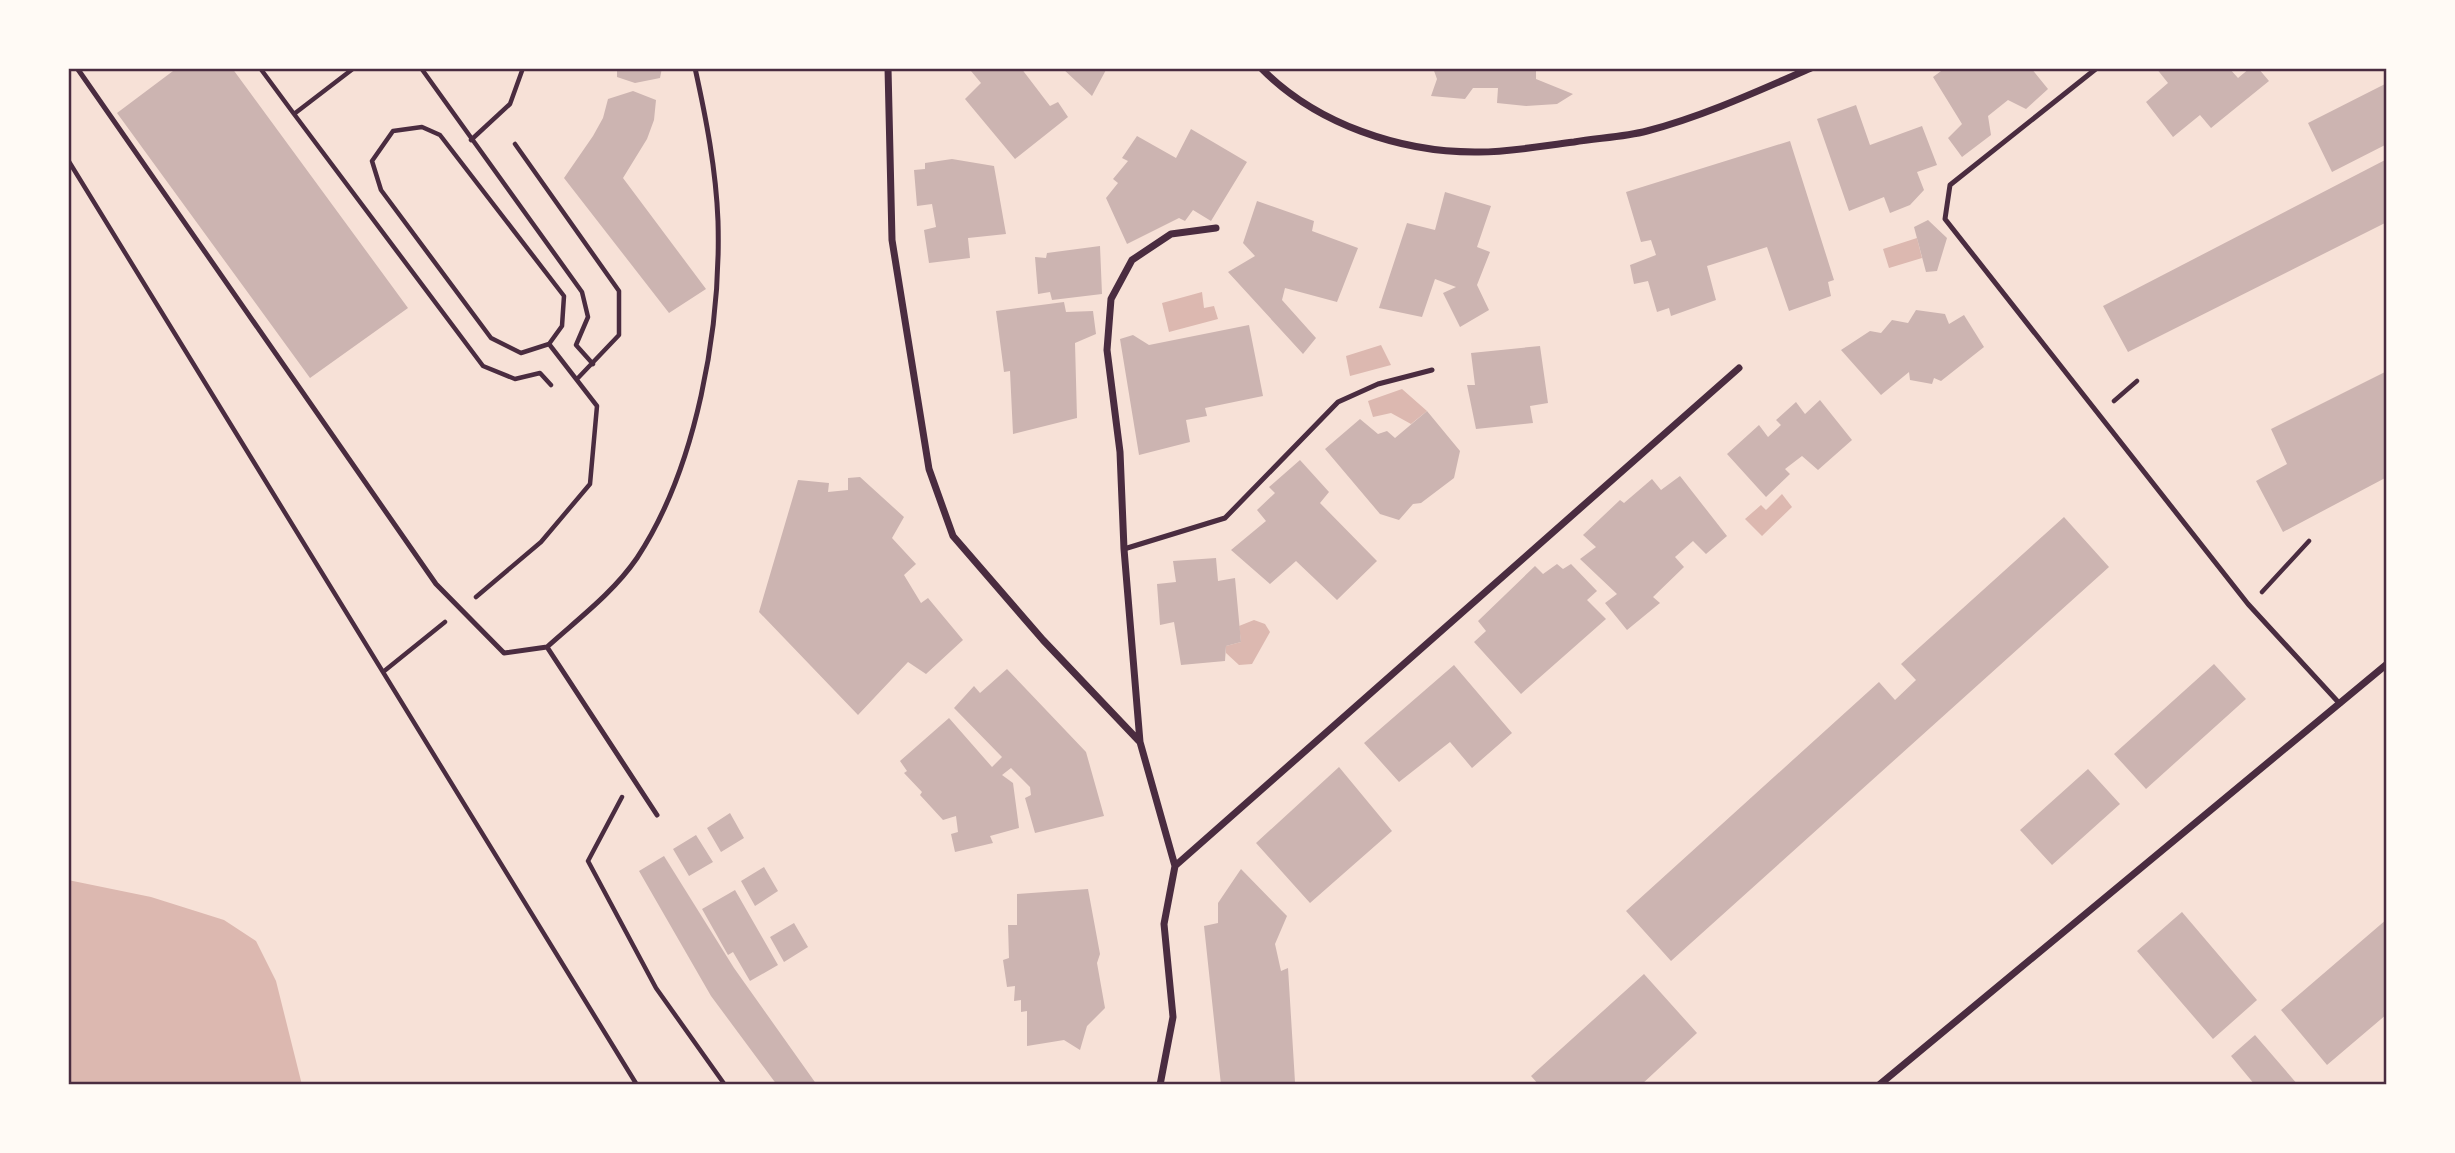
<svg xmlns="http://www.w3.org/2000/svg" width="2455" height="1153" font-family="'Source Sans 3',sans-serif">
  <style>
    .water { fill: #dcb8b0 }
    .building { fill: #ccb4b1 }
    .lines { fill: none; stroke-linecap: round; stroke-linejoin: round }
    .path { stroke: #4a2c40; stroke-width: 4.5 }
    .service { stroke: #4a2c40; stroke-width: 5 }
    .minor { stroke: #4a2c40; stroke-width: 7 }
    .neatline { fill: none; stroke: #4a2c40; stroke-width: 2.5 }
  </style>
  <rect width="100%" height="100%" fill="#f7e1d7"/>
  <!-- water -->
  <path class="water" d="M1917 238 1922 258 1889 268 1883 249Z
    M1202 292 1204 308 1214 306 1218 319 1169 332 1162 303Z
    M1381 345 1391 365 1350 376 1346 356Z
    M1402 389 1427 411 1411 424 1391 413 1373 417 1368 401Z
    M1782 494 1792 507 1762 536 1745 519 1761 505 1766 510Z
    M1254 620 1265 624 1270 632 1252 664 1239 665 1226 653V646L1241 642 1239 626Z
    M68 880 151 897 224 920 256 941 276 981 302 1085H68Z"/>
  <!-- building -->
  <path class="building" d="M177 68H232L408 308 310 378 117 113Z
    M617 68H662L660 78 635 83 617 77Z
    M974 68H1021L1050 106 1058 102 1068 117 1015 159 965 99 981 83 971 71Z
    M1062 68H1107L1092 96Z
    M1433 68H1536V79L1573 94 1557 104 1526 106 1497 103 1498 88H1473L1465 99 1431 96 1437 79Z
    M1945 68H2031L2048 89 2026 109 2008 100 1988 116 1991 135 1962 157 1948 138 1962 124 1933 77Z
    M2156 68H2229L2238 78 2250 68H2258L2269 81 2211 128 2200 115 2173 137 2146 102 2168 83Z
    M2387 83V144L2332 172 2308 123Z
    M633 91 656 100 654 120 647 139 623 178 706 289 669 313 564 178 593 136 603 118 608 99Z
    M1856 105 1870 145 1922 126 1937 165 1917 172 1924 190 1910 205 1890 213 1884 197 1849 211 1817 119Z
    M1191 129 1247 162 1211 221 1193 210 1185 221 1179 218 1127 244 1106 198 1118 183 1113 179 1128 161 1122 158 1137 136 1176 158Z
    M1790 141 1834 280 1828 282 1831 296 1789 311 1767 247 1707 266 1716 300 1671 316 1669 308 1657 312 1648 281 1634 284 1630 265 1656 255 1651 240 1641 242 1626 192Z
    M952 159 994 166 1006 234 968 238 970 258 929 263 924 230 936 227 932 204 917 206 914 170 925 169V163Z
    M2387 159V222L2128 352 2103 306Z
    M1445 192 1491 206 1477 247 1490 252 1477 285 1489 310 1460 327 1443 293 1456 287 1435 279 1422 317 1379 308 1407 223 1435 230Z
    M1257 201 1314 221 1312 231 1358 248 1337 302 1285 288 1282 300 1316 338 1303 354 1228 272 1255 256 1243 243Z
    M1928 220 1947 238 1937 271 1926 272 1914 227Z
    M1100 246 1102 294 1052 300 1050 292 1038 294 1035 257 1046 258 1047 253Z
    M1064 302 1066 312 1093 311 1096 334 1075 343 1077 418 1013 434 1010 371 1004 372 996 311Z
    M1916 310 1945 314 1949 324 1964 315 1984 347 1941 381 1934 378 1932 384 1910 380 1909 372 1881 395 1841 350 1870 331 1881 333 1892 320 1908 323Z
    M1249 325 1263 396 1205 408 1207 416 1186 420 1190 442 1139 455 1120 339 1133 335 1149 345Z
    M1540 346 1548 403 1530 406 1533 423 1476 429 1467 385H1475L1471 353Z
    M2387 371V477L2283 532 2256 481 2287 464 2271 429Z
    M1820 400 1852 440 1818 470 1802 456 1785 469 1790 474 1766 497 1727 454 1759 425 1768 437 1781 425 1776 420 1796 402 1805 414Z
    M1427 411 1460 451 1454 478 1421 503 1413 504 1399 520 1380 514 1325 449 1360 419 1378 434 1387 431 1395 438Z
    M1300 460 1329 492 1320 503 1377 561 1337 600 1296 561 1270 584 1231 550 1266 521 1257 510 1275 493 1269 487Z
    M1680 476 1727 536 1706 554 1693 541 1675 557 1684 567 1653 597 1660 603 1627 630 1605 603 1617 594 1580 559 1596 547 1583 535 1620 500 1624 503 1652 479 1661 490Z
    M860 477 904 517 892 538 916 564 904 575 921 603 928 598 963 640 926 674 908 662 858 715 759 612 798 480 829 483 828 492 848 490V478Z
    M2064 517 2109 567 1671 961 1626 911 1879 682 1895 700 1916 680 1901 664Z
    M1216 558 1218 581 1235 578 1241 642 1226 646 1225 661 1181 665 1174 622 1160 625 1157 584 1176 582 1173 561Z
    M1557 564 1563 569 1571 564 1597 591 1587 600 1606 619 1521 694 1474 642 1486 631 1478 621 1535 566 1543 574Z
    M2214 664 2246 699 2146 789 2114 754Z
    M1454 665 1512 733 1472 768 1450 742 1399 782 1364 743Z
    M1007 669 1086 752 1104 816 1035 833 1025 798 1031 795 1030 787 1011 768 1002 775 1013 783 1019 828 990 836 993 843 955 852 951 834 958 832 956 816 943 820 920 795 922 792 904 773 907 771 900 761 949 718 992 767 1002 757 954 708 974 686 980 693Z
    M1339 767 1392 831 1310 903 1256 843Z
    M2088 769 2120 804 2052 865 2020 830Z
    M730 813 744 838 721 852 707 828Z
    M696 835 713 862 689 876 673 849Z
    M664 856 734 968 817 1085H777L711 996 639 871Z
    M764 867 778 891 755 906 741 881Z
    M1241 869 1287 916 1275 944 1281 971 1288 968 1295 1082 1221 1085 1204 926 1218 923V903Z
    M1088 889 1100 954 1097 963 1105 1008 1087 1026 1080 1050 1064 1040 1027 1046V1011L1021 1012V1000L1014 1001 1015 986 1007 987 1003 960 1009 958 1008 925H1017V894Z
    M735 890 778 965 750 981 733 952 728 955 702 909Z
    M2182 912 2257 1000 2213 1039 2137 951Z
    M2387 919V1014L2327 1065 2281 1010Z
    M794 923 808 947 784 962 770 937Z
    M1644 974 1697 1033 1641 1085H1539L1531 1076Z
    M2255 1035 2298 1085H2255L2231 1056Z"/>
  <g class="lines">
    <!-- path -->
    <path class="path" d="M260 68 294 114
      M354 68 294 114 483 366 515 379 540 373 551 385
      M421 68 582 292 588 317 576 345 593 364
      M471 140 510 104 523 68
      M515 144 619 291V335L578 378
      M68 160 637 1085
      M2114 401 2137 381
      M2262 592 2309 541
      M476 597 541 542 590 484 597 406 549 344 521 353 491 338 381 190 372 161 393 131 422 127 440 135 564 296 562 326 549 344
      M383 672 445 622
      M622 797 588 861 656 988 725 1085"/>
    <!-- service -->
    <path class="service" d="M77 68 436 584 504 653 547 647
      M2097 68 1950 185 1945 219 2248 604 2340 704
      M1124 549 1225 518 1338 402 1378 384 1432 370
      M657 815 547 647C578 619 613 593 637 558 697 467 721 328 718 221 716 169 706 118 695 68"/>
    <!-- minor -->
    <path class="minor" d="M888 68 892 240 929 469 953 536 1043 640 1139 741
      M1261 68C1316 124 1401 153 1479 152 1510 152 1542 146 1574 142 1598 138 1624 137 1647 131 1704 116 1758 91 1811 68
      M1175 866 1739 368
      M1160 1085 1173 1017 1164 924 1175 866 1140 742 1124 549 1120 452 1107 350 1111 299 1132 260 1171 234 1216 228
      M1879 1085 2387 664"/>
  </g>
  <!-- border -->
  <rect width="2455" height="1153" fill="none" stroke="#fffaf5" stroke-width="140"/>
  <rect x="70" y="70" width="2315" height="1013" class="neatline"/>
</svg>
